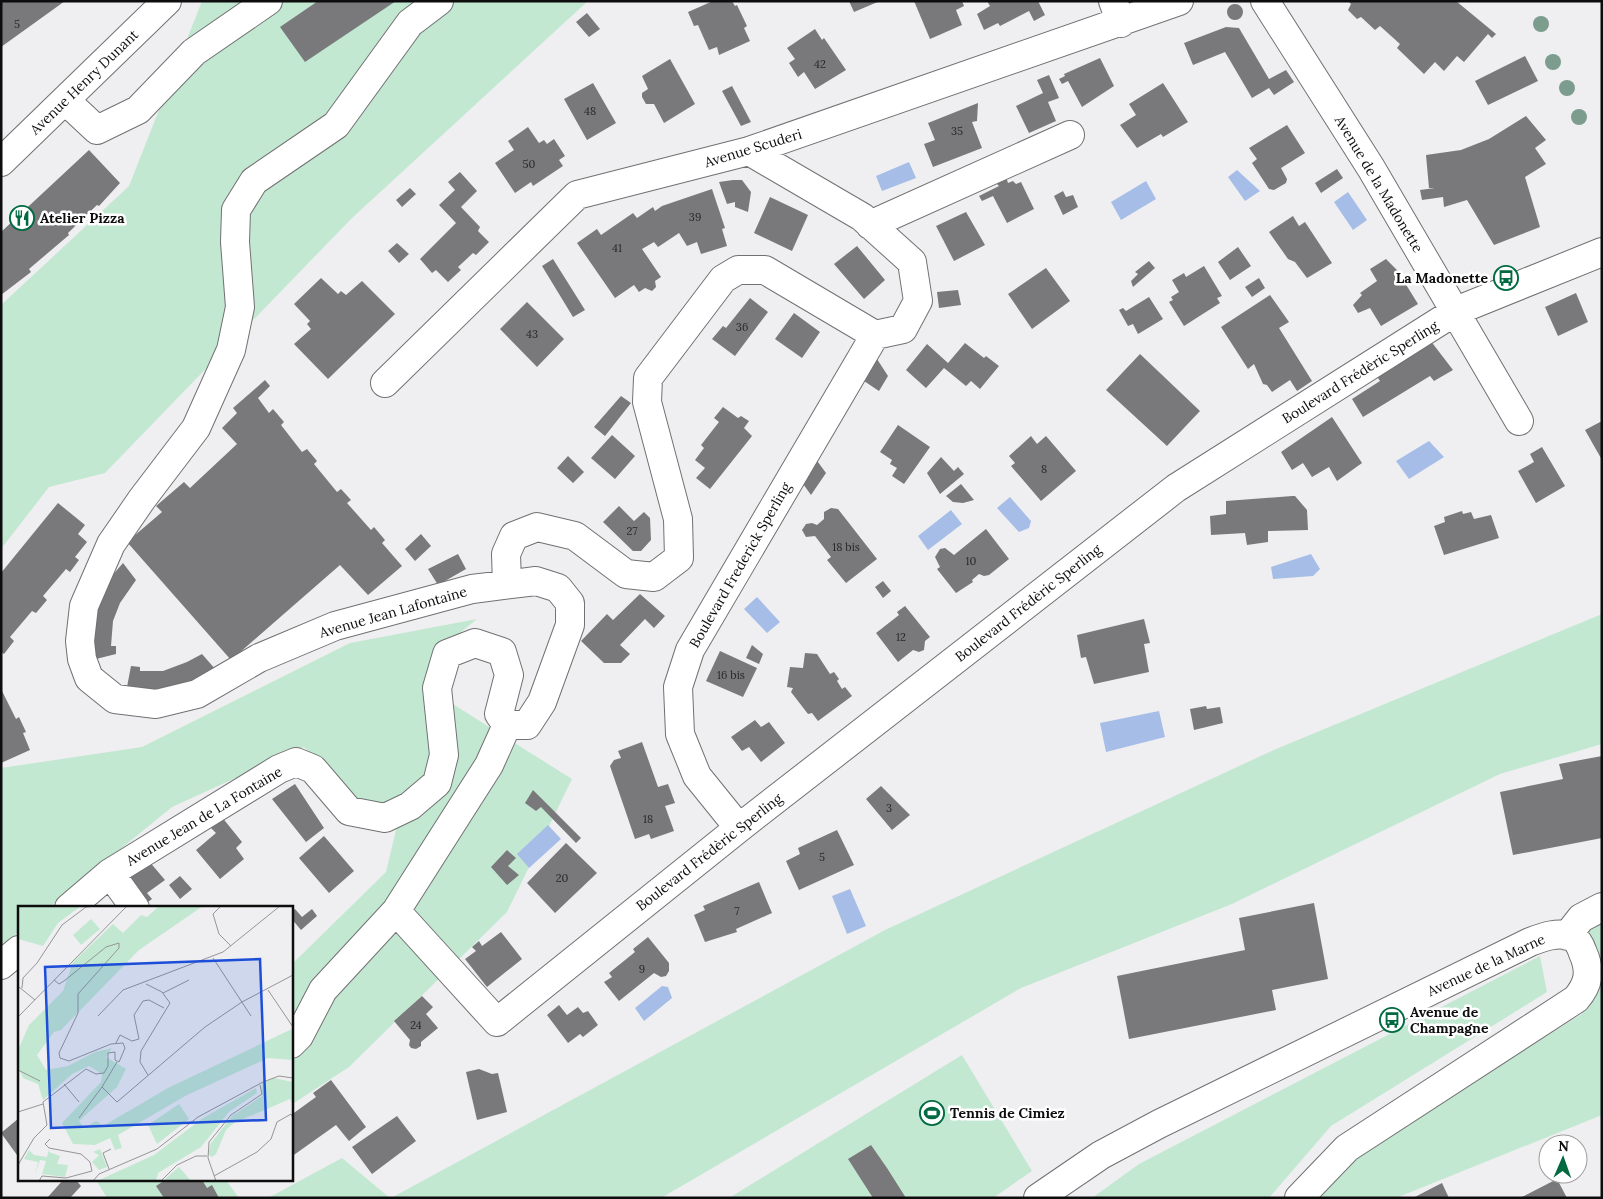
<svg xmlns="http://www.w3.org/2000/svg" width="1603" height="1199" font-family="Lora,serif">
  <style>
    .green { fill: #c3e8d2 }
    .water { fill: #a6bde8 }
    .building { fill: #79797b }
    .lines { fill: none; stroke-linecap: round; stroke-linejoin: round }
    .minor-casing { stroke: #717173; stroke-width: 30 }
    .minor { stroke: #fff; stroke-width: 28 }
    .tree { fill: #7c9c8d }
    .labels { text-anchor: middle; stroke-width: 5; stroke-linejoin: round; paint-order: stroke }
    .number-label { font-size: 11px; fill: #282829 }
    .street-label { font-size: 14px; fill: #0d0d0e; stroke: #fff }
    .poi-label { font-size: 14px; font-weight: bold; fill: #0d0d0e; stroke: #fff; text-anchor: start }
    .inset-road { fill: none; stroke: #959596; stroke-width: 1 }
    .view { fill: #1d4ed8; fill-opacity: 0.15; stroke: #1d4ed8; stroke-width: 2.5 }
    .inset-edge { fill: none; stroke: #0d0d0e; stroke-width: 2.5 }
  </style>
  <rect width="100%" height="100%" fill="#efeff1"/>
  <!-- green -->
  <path class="green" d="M202 1H588L351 219 105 473 49 487 1 549V305L129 186Z
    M1602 614V744L1500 774 1232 904 1021 988 661 1198H391L885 930 1276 749Z
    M477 619 445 645 429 689 572 779 507 912 349 1067 291 1105V965L386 872 401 809 367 810 304 747 172 807 48 908H19V932L1 946V768L142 747 350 643Z
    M1602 914V1115L1396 1198H1318L1354 1156 1582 1014 1600 971 1585 921Z
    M1540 956 1547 992 1331 1126 1269 1198H1092L1139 1164Z
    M962 1055 1032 1171 993 1198H729Z
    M342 1158 390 1198H268Z
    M96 1180H226L239 1198H107Z"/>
  <!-- water -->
  <path class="water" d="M909 162 916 178 882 191 876 176Z
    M1237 170 1260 191 1245 201 1228 177Z
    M1146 181 1156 199 1121 220 1111 202Z
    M1348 192 1367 220 1353 230 1334 202Z
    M1429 441 1444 457 1409 479 1396 461Z
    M1010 497 1031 521 1029 528 1019 532 997 508Z
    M951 510 962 524 928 550 918 536Z
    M1311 554 1320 569 1313 576 1273 579 1271 567Z
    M757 597 780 622 767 633 744 609Z
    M1159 711 1165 737 1106 752 1100 723Z
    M548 825 561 839 529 868 517 854Z
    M850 889 866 926 847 934 832 896Z
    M662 986 668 987 672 998 644 1021 635 1008Z"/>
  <!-- building -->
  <path class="building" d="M1 1H65L1 47Z
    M318 1H396L305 62 280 27Z
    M713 1H732L735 6 737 5 747 26 744 28 750 41 719 55 717 47 709 50 698 25 694 26 688 12Z
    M849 1H880L854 12Z
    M914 1H962L964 6 956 10 962 25 930 39Z
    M987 1H1038L1045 15 1034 21 1029 11 1000 26 998 23 984 30 977 14 990 6Z
    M1348 1H1456L1496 34 1492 38 1488 34 1464 62 1457 56 1444 71 1435 62 1424 74 1397 48 1400 44 1380 26 1375 30 1361 17 1357 19 1348 10 1351 4Z
    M1227 12a8 8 0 1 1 16 0a8 8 0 1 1-16 0Z
    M587 13 600 29 589 37 576 22Z
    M1226 27 1239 28 1269 79 1286 70 1294 82 1274 95 1269 88 1252 98 1225 52 1193 65 1184 43Z
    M815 29 822 40 824 38 846 70 815 89 804 72 798 77 789 63 795 59 787 48Z
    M1525 56 1538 81 1488 105 1475 81Z
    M1100 58 1114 86 1082 107 1068 81 1062 84 1059 79 1065 76 1064 74Z
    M670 59 695 104 664 123 654 104H646L642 97V93L648 89 642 76Z
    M1049 75 1059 98 1048 102 1056 121 1029 133 1016 106 1043 93 1037 80Z
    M593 83 616 123 587 140 564 99Z
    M1163 83 1188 122 1163 137 1161 134 1137 148 1120 125 1136 115 1129 104Z
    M732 86 751 122 741 126 722 91Z
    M978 103 977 121 972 122 982 148 933 167 924 144 935 140 928 123Z
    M1526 116 1546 140 1535 148 1546 164 1525 177 1540 227 1494 245 1467 200 1444 207 1443 197 1422 200 1420 190 1435 188H1429L1426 155 1461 150 1489 139Z
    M1287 125 1305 153 1281 168 1287 179 1286 183 1274 190 1269 189 1252 163 1257 159 1249 148Z
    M528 127 539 143 544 140 547 144 554 139 565 156 559 160 563 166 533 186 531 182 515 193 495 163 514 150 508 141Z
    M89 150 120 183 99 206 97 205 68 233 69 235 29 269 31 272 1 295V232Z
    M1337 169 1343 178 1321 193 1315 183Z
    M460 172 477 191 461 207 480 227 478 231 489 242 476 255 473 253 458 267 461 270 448 282 436 270 432 273 420 259 456 223 439 205 455 190 448 182Z
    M1006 177 1008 183 1013 181 1016 184 1021 182 1034 209 1007 223 993 196 982 201 979 196 999 186 996 183Z
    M733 180H742L751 192 748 212 735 207V202L727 204 719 182Z
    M410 188 416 194 402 207 396 200Z
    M712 189 725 228 722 229 727 246 701 254 697 242 687 246 679 233 658 247 654 242 642 249 661 277 655 281 656 287 652 291 645 288 639 292 634 285 615 298 577 243 597 229 601 235 633 213 637 218 653 207 655 211 662 206Z
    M1063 191 1066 197 1073 195 1078 207 1063 215 1054 196Z
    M770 197 808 215 792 251 754 233Z
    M966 212 985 245 954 261 936 226Z
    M1293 216 1299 226 1305 222 1332 263 1307 278 1295 262 1288 259 1269 232Z
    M397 243 409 254 399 263 388 251Z
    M857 246 885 280 864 299 834 264Z
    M1238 247 1251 266 1230 280 1218 262Z
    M553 259 585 310 573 317 542 266Z
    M1386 259 1397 270 1418 304 1381 326 1370 308 1358 313 1353 305 1362 295 1360 293 1377 281 1370 269Z
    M1149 261 1155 268 1133 287 1131 281 1138 274 1135 272Z
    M1204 266 1222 296 1217 298 1220 303 1184 326 1169 302 1173 300 1171 297 1179 292 1172 280 1184 273 1186 277Z
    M1046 268 1070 301 1032 329 1008 294Z
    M321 278 338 294 341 291 346 295 362 281 395 314 328 379 294 344 311 329 307 324 310 321 294 304Z
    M1259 278 1265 288 1252 297 1245 287Z
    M958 290 961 305 939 308 937 292Z
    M1576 293 1588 322 1558 336 1545 307Z
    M1270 295 1289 322 1279 328 1312 381 1297 391 1290 380 1272 392 1267 385 1263 384 1254 364 1248 369 1221 327Z
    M1149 297 1163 319 1138 334 1133 324 1128 326 1119 310 1123 308 1126 311Z
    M750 298 768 312 735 356 712 339 723 326 726 328Z
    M527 302 564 339 537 367 500 329Z
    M794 313 820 332 802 358 775 339Z
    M1430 340 1453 370 1434 381 1430 376 1363 417 1352 399 1380 381 1376 375Z
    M965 343 984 358 986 356 999 366 980 389 971 381 966 386 944 368 926 388 906 370 927 344 948 363Z
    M1140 354 1200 411 1167 446 1106 390Z
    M877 359 888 376 879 391 861 379Z
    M265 380 270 386 258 398 269 413 273 409 284 422 281 425 302 452 307 449 317 461 314 464 337 492 341 489 351 500 347 503 371 530 374 527 385 540 382 543 402 566 368 595 340 565 231 660 127 542 162 512 156 506 184 482 190 488 237 444 222 428 237 413 233 408Z
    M621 396 631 403 605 436 594 427Z
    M723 407 738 418 741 416 749 421 744 428 752 436 710 489 696 478 705 468 695 460 704 448 701 445 719 422 714 418Z
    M1332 417 1362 463 1337 481 1329 467 1312 477 1303 463 1292 470 1281 452Z
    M1602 421V460L1585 430Z
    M898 425 930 447 904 484 892 476 897 468 890 464 892 460 880 452Z
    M612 435 635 456 615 479 591 458Z
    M1031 436 1037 444 1046 436 1076 471 1041 501 1011 466 1015 463 1009 456Z
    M1542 447 1565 486 1536 503 1518 471 1534 462 1530 454Z
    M568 456 584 472 573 483 557 468Z
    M941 457 954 471 958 467 964 474 940 494 927 473Z
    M815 458 826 473 811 495 801 481Z
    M961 484 974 500 963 503 953 502 946 496Z
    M1292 496H1295L1307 510 1308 530 1268 531V542L1247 545 1245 533 1211 535 1210 516 1226 514V501Z
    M58 503 85 525 78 534 87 542 75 557 79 560 70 572 66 569 43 596 47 600 36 613 32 611 10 637 14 641 4 654 1 652V573Z
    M619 506 634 521 644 512 650 518 651 540 641 551H633L603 522Z
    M831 508 838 509 877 559 846 583 827 560 831 557 815 536 806 537 802 530 806 524 812 523 817 525 824 519V512Z
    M1462 511 1463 514 1471 512 1474 519 1491 515 1499 538 1444 555 1434 526 1445 522 1444 517Z
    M986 529 1009 559 989 575 984 576 979 574 972 580 973 582 956 593 937 569 940 567 935 557 940 549 945 548 954 555Z
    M421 534 431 546 415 561 405 549Z
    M458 554 466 569 438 585 428 569Z
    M123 563 136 580 120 603 113 621 111 646H116V654L96 659 95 649 89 648 91 619 111 577Z
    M883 581 891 591 883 598 875 587Z
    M640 594 665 616 654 628 645 619 620 645 630 654 621 663H604L581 641 607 614 613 620Z
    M905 606 930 637 925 641 924 650 919 652 913 650 898 662 876 633 899 615 897 612Z
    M1144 619 1150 643 1144 644 1149 672 1094 684 1086 657 1081 658 1077 635Z
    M752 645 763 654 759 664 746 658Z
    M720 651 757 668 743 697 706 681Z
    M805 653 817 654 830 674 834 672 839 679 837 681 842 689 845 687 852 696 818 721 812 713 808 714 791 692 793 688 787 687 790 667 803 668Z
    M202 654 216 670 178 690 166 693 127 687 131 666 140 667V671H163L187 662Z
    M1 689 16 719 19 717 26 732 23 733 30 750 1 763Z
    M1206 706 1207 709 1220 707 1223 723 1194 730 1190 709Z
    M755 720 761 727 769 722 785 743 761 762 749 747 742 751 731 737Z
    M642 742 658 787 668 784 675 803 665 806 674 831 651 839 649 834 635 839 610 766 614 760 621 758 618 751Z
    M1602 756V838L1513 855 1500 792 1563 779 1559 764Z
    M295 784 324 828 306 842 272 799Z
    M881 786 910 815 892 830 866 799Z
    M533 790 581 838 576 843 541 807 536 811 525 803Z
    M221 816 242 842 236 848 244 859 220 879 196 850 216 833 207 824Z
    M837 830 854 865 799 890 786 861 800 854 798 848Z
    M324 836 354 871 329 893 299 858Z
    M566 843 597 873 555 913 527 883Z
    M507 850 516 858 508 866 519 875 507 885 491 867Z
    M148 860 165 880 147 893 152 899 144 905 118 880Z
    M180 876 192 889 180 899 169 885Z
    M759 882 772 913 736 929 737 932 705 942 694 915 705 910 703 906Z
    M1314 903 1328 979 1272 990 1276 1010 1129 1039 1117 976 1245 950 1239 918Z
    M295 909 302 917 312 909 317 916 301 930 291 918V912Z
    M501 932 522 959 487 987 465 959 476 951 472 947 479 941 482 946Z
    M648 937 669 963V971L666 976 661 977 654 973 619 1001 604 982 612 977 609 973 635 952 633 949Z
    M422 996 433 1007 426 1014 438 1028 421 1042V1046L416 1049 411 1048 409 1045 410 1040 394 1021Z
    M559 1005 567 1015 578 1007 583 1013 588 1011 598 1025 583 1037 580 1034 568 1043 547 1015Z
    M479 1069 492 1074 498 1073 507 1112 477 1120 466 1072Z
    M331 1080 366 1127 349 1141 336 1125 291 1157V1115L316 1097 313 1093Z
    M397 1116 416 1141 372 1174 352 1147Z
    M19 1118V1154L17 1155 1 1133Z
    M871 1145 887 1168 906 1198H873L848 1159Z
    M1557 1179 1567 1198H1520Z
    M63 1180H76L81 1186 70 1198H47Z
    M165 1180H202L207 1188 212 1185 219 1198H164L156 1186Z
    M1442 1183 1449 1198H1413L1436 1186Z"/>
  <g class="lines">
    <defs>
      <path id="minor" d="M1113 1 1121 23
        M1265 1 1371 168 1519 421
        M66 101 97 130 138 110 194 52 268 1
        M1 162 167 1
        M870 225 1070 135
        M385 383 577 195 749 151 1179 1
        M507 583 506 554 514 536 537 527 575 536 626 574 654 577 679 558 678 519 647 402 648 378 723 279 738 270H765L875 335 903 329 918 301 912 262 862 217 749 151
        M739 828 697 776 680 734 678 687 690 650 875 335
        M110 873 135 908
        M69 908 110 873 279 769 296 762 313 769 349 811 385 818 410 806 437 783 444 755 437 688 447 654 475 643 502 652 509 675 499 714 507 725H527L542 702 570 625V603L558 588 536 581 472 589 335 626 259 658 197 694 156 704 115 699 89 678 82 659 80 641 84 606 111 544 142 499 196 428 231 350 240 307 235 242 236 210 254 181 336 125 410 23 439 1
        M396 911 497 1022 739 828 1176 488 1456 311 1602 252
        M1567 936 1581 918 1602 907
        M1 965 19 950
        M291 1044 299 1036 323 990 396 911 489 765 507 725
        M1038 1198 1101 1155 1159 1124 1530 942C1543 937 1559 931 1572 937 1578 940 1581 947 1583 953 1591 971 1589 984 1576 999L1347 1148 1299 1198"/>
    </defs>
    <!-- minor casing -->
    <use href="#minor" class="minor-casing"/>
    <!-- minor -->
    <use href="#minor" class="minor"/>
  </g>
  <!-- trees -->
  <g class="tree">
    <circle cx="1541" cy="24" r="8"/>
    <circle cx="1553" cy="62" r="8"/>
    <circle cx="1567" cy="88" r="8"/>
    <circle cx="1579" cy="117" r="8"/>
  </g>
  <!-- icons -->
  <defs>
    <symbol id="restaurant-ring" viewBox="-11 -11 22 22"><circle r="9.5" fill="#fff" stroke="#006a41" stroke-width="1.5"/><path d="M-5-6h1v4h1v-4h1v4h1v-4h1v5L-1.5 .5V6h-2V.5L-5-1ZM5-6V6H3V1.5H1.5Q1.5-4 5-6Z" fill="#006a41"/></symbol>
    <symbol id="bus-ring" viewBox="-11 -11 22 22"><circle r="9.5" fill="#fff" stroke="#006a41" stroke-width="1.5"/><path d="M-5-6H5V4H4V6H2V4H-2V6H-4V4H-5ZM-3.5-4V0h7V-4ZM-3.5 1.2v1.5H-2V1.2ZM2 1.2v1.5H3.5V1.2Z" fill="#006a41"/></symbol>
    <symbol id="stadium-ring" viewBox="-11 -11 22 22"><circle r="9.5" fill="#fff" stroke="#006a41" stroke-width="1.5"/><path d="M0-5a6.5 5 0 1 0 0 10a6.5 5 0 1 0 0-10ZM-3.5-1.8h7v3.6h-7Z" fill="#006a41"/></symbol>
  </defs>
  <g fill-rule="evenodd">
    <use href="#restaurant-ring" x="8" y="204" width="28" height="28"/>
    <use href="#bus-ring" x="1492" y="264" width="28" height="28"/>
    <use href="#bus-ring" x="1378" y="1006" width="28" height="28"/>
    <use href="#stadium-ring" x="918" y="1099" width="28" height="28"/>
  </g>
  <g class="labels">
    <!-- number labels -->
    <g class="number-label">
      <text x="17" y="28">5</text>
      <text x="820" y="68">42</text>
      <text x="590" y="115">48</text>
      <text x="957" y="135">35</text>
      <text x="529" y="168">50</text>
      <text x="695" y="221">39</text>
      <text x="617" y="252">41</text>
      <text x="742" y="331">36</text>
      <text x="532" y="338">43</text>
      <text x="1044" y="473">8</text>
      <text x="632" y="535">27</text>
      <text x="846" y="551">18 bis</text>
      <text x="971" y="565">10</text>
      <text x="901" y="641">12</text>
      <text x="731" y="679">16 bis</text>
      <text x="889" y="812">3</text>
      <text x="648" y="823">18</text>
      <text x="822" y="861">5</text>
      <text x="562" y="882">20</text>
      <text x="737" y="915">7</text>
      <text x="642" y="973">9</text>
      <text x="416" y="1029">24</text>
    </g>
    <!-- street labels -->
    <g class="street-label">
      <text transform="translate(84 82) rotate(-44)" y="5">Avenue Henry Dunant</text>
      <text transform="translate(753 148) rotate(-17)" y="5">Avenue Scuderi</text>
      <text transform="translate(1379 184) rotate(59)" y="5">Avenue de la Madonette</text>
      <text transform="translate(1360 372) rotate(-32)" y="5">Boulevard Frédèric Sperling</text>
      <text transform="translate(740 565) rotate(-60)" y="5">Boulevard Frederick Sperling</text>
      <text transform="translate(1028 603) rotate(-38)" y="5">Boulevard Frédèric Sperling</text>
      <text transform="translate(393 612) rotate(-16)" y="5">Avenue Jean Lafontaine</text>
      <text transform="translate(204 816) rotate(-31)" y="5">Avenue Jean de La Fontaine</text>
      <text transform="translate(709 852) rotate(-38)" y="5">Boulevard Frédèric Sperling</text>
      <text transform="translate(1486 965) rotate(-25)" y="5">Avenue de la Marne</text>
    </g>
    <!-- poi labels -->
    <g class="poi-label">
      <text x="40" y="223">Atelier Pizza</text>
      <text x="1488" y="283" text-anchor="end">La Madonette</text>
      <text x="1410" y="1017">Avenue de<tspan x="1410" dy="16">Champagne</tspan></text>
      <text x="950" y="1118">Tennis de Cimiez</text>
    </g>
  </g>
  <!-- overview -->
  <g transform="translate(18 906)">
    <rect width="275" height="275" fill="#efeff1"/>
    <path d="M0 0H63L40 17 25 40 0 33ZM141 0H185L121 44 43 124 36 126 19 149 28 164 50 160 77 146 94 142 88 151 108 163 99 181 61 215 66 222 78 215 85 220 150 182 274 123 275 154 250 152 169 189 100 229 104 242 97 244 92 232 77 239 55 238 44 217 83 176 84 168 71 160 54 168 25 194 20 178 5 172 0 160V144L11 119 45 85 55 56 95 18 105 27 123 9 129 11ZM73 13 82 23 63 39 55 29ZM256 172 275 176V198L272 193 216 217 208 224 198 248 194 251 190 248 193 237 214 210 244 190V177ZM238 182 239 187 211 206 183 241 140 267 138 275H79L136 249 185 212ZM161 198 171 213 139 238 130 219ZM31 243V246L42 250 39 258 50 259 47 271 24 268 28 255 22 254 17 268 20 256 6 253 11 244 16 249 29 251ZM82 243 89 261 81 264 74 256 81 249 75 246ZM161 261 173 275H147L148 272Z" fill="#c3e8d2"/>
    <path class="inset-road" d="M203 0 195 8 201 28 213 40M195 52 233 110M128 78 144 86 152 97 123 145 122 156 130 169M1 81 17 94M4 82 5 72 19 57 44 19 68 1 77 0M250 84 275 121M145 87 171 74M80 110 105 84 205 46 262 0M0 111 109 0M98 137 102 129 114 135 121 133 116 109 125 95 131 94 146 102M0 164 22 175M46 178 61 196M84 181 99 196 187 121 224 96 275 69M0 206 25 198M61 212 84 181 99 156M0 259 16 232 29 219 25 196 68 163 78 168 86 167 90 160V147L97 146V154L101 156 107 142 105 137 93 138 51 155 42 152 41 147 60 107V88L101 42V37L88 41 46 75 41 78 36 74M91 263 85 247 93 243M196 270 239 246 253 233 259 216 273 208 275 212M21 275 24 270 48 272 74 265 72 256 63 248 31 242 27 238 32 233M75 275 81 268 139 243 180 211 245 176 261 170 275 172M143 275 159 259 178 250H189M198 275 190 252 191 236 213 209 244 188 242 179"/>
    <path class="view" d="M242 53 248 214 33 222 27 61Z"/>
    <rect width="275" height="275" class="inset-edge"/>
  </g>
  <!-- border -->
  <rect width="1603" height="1199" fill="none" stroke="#0d0d0e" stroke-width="5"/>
  <!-- north arrow -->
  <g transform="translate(1563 1159) rotate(2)"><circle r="24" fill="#ffffff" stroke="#9e9e9f"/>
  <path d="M0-4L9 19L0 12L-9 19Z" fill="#006a41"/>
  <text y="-8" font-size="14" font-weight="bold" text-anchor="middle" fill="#0d0d0e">N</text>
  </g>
</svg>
